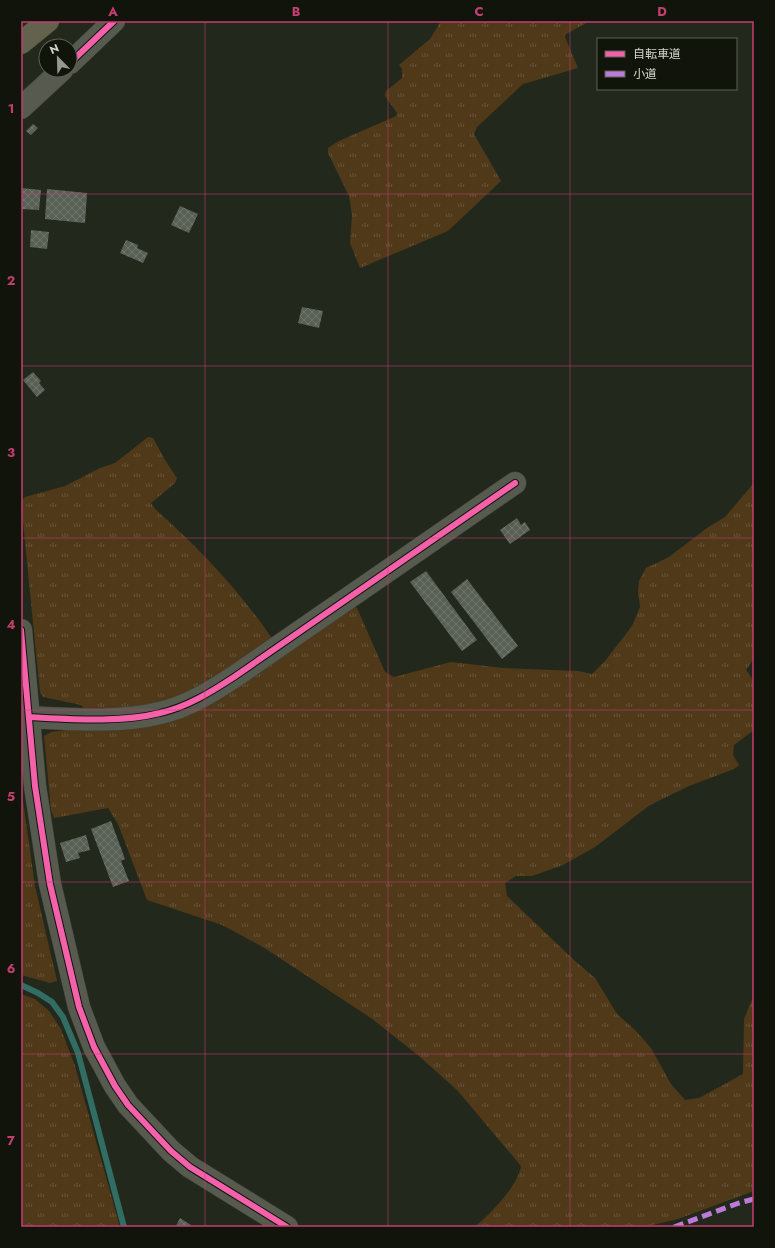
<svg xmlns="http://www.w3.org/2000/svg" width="775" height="1248" font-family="Jost,'Noto Sans JP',sans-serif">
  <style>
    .grass { fill: url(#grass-tufts) }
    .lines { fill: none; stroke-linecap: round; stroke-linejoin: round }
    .stream { stroke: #316d62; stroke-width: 6 }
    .building { fill: url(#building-cross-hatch) }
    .minor-casing { stroke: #404539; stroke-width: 23 }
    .highway-casing { stroke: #404539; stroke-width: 23 }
    .minor { stroke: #565a4f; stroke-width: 22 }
    .highway { stroke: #63634d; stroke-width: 22 }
    .quiet { stroke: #bd7bd9; stroke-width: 5; stroke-dasharray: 10 5; stroke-linecap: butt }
    .cycleway-casing { stroke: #10140a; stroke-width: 8 }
    .cycleway { stroke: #f560ab; stroke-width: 6 }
    .grid { fill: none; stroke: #c53e71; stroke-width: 1; stroke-opacity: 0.55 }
    .neatline { fill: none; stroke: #c53e71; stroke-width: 1.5 }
    .grid-label { font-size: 13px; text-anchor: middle; font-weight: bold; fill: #c53e71 }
  </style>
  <defs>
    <pattern id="grass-tufts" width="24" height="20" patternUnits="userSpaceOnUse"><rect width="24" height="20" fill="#4f3919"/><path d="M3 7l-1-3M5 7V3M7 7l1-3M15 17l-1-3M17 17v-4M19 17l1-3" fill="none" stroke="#675539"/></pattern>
    <pattern id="building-cross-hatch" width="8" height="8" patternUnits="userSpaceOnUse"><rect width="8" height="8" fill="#586056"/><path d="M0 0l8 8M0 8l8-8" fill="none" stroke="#6f766d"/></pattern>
  </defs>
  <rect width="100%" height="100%" fill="#23281c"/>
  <!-- grass -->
  <path class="grass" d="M441 21H590L566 34 565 37 578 68 523 84 477 127 474 134 501 181 448 231 360 268 350 243 352 215 349 196 328 153V148L339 141 396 116 397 113 385 96 386 91 402 78V69L399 65 430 39Z
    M148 437 153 438 165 460 177 478 175 483 151 503 156 510C199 548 238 589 271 637 265 652 195 691 178 697 150 707 117 709 87 712L81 705 43 697 40 692 21 502 25 497 65 486 100 468 115 463Z
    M754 483V658L746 670 754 681V730L734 745 733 755 739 765 734 769 689 786 650 805 595 847 563 865 532 876H516L505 883 507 896 575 961 595 978 617 1014 635 1030 651 1048 671 1084 685 1100 699 1098 743 1074 744 1019 754 995V1191L678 1219 644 1227H474C490 1215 518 1186 521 1166L457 1090 419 1056 371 1018 263 947 222 925 147 900 118 824 108 808 54 818 51 810 44 736 51 732 115 723H141L351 604 357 608 385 672 394 677 451 662 503 668 578 671 592 674 605 661 632 626 640 607 638 591 639 581 646 568 669 557 707 528 725 517Z
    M21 787 35 886 57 981 50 983 21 975Z
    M21 994 35 999 49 1011 61 1029 75 1066 120 1227H21Z"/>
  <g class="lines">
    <!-- stream -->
    <path class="stream" d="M21 985 38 993 52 1002 63 1017 78 1053 124 1227"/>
  </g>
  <!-- building -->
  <path class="building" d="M33 124 38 128 31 135 26 131Z
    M21 188 41 190 39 210 21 209Z
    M47 189 87 193 85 223 45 219Z
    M180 206 198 214 189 233 171 225Z
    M31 230 49 232 47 249 30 247Z
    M126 240 138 245 137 248 148 253 143 263 120 253Z
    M302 307 323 311 319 328 298 323Z
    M33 372 41 381 39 383 45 390 37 397 23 380Z
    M517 518 521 525 525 522 530 530 510 544 500 530Z
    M426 571 477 640 462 651 410 582Z
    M467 579 518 646 502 659 451 592Z
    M111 821 125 859 121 861 129 881 113 887 91 829Z
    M86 835 90 850 78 853 80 858 66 862 60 843Z
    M180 1218 191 1225 190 1227 176 1226Z"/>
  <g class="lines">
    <defs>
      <path id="minor" d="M70 63 114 21
        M21 108 62 70
        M21 630 35 786 50 884 79 1007 94 1047 115 1086 128 1105 171 1151 190 1167 287 1227
        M29 717C70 719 121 723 160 713 187 707 211 692 234 677L515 483"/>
      <path id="highway" d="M21 43 48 21"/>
    </defs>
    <!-- minor casing -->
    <use href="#minor" class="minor-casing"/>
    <!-- highway casing -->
    <use href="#highway" class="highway-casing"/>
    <!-- minor -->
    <use href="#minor" class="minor"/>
    <!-- highway -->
    <use href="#highway" class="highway"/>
    <!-- quiet -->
    <path class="quiet" d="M674 1227 739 1203 754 1199"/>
    <defs>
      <path id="cycleway" d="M70 63 114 21
        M21 630 35 786 50 884 79 1007 94 1047 115 1086 128 1105 171 1151 190 1167 287 1227
        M29 717C70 719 121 723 160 713 187 707 211 692 234 677L515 483"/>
    </defs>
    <!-- cycleway casing -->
    <use href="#cycleway" class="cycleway-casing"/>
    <!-- cycleway -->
    <use href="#cycleway" class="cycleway"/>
  </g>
  <!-- grid -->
  <path class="grid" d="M205 21V1227M388 21V1227M570 21V1227M21 194H754M21 366H754M21 538H754M21 710H754M21 882H754M21 1054H754"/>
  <!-- border -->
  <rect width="775" height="1248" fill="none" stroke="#10140a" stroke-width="44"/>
  <!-- legend -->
  <rect x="597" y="38" width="140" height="52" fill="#10140a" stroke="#5d6256"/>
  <rect x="605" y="51" width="20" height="6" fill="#f560ab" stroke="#5d6256"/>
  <text x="633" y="58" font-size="12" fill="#d1d8c9">自転車道</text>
  <rect x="605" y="71" width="20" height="6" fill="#bd7bd9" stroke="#5d6256"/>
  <text x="633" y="78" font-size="12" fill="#d1d8c9">小道</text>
  <!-- north arrow -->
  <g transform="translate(58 58) rotate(337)"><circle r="19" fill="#10140a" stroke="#5d6256"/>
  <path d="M0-3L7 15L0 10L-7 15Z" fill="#949a8c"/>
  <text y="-6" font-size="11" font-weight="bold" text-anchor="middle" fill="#d1d8c9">N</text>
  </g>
  <rect x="22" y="22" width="731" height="1204" class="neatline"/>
  <g class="grid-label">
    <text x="113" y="16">A</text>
    <text x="296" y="16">B</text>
    <text x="479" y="16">C</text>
    <text x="662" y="16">D</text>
    <text x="11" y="113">1</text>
    <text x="11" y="285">2</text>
    <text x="11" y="457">3</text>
    <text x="11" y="629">4</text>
    <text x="11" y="801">5</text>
    <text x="11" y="973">6</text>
    <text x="11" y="1145">7</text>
  </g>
</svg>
